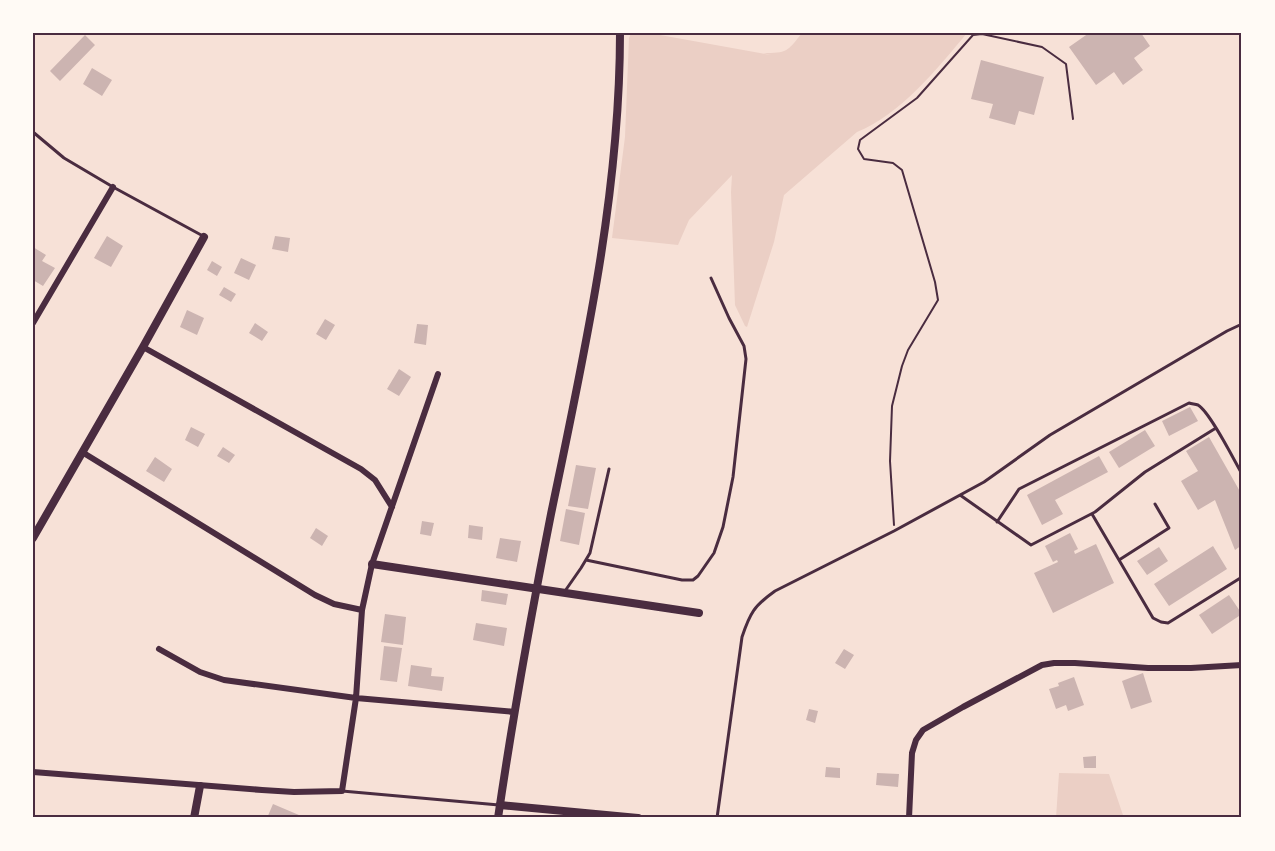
<svg xmlns="http://www.w3.org/2000/svg" width="1275" height="851" font-family="'PT Sans',sans-serif">
  <style>
    .green { fill: #ebcfc5 }
    .building { fill: #ccb4b1 }
    .lines { fill: none; stroke-linecap: round; stroke-linejoin: round }
    .path { stroke: #4a2c40; stroke-width: 2 }
    .service { stroke: #4a2c40; stroke-width: 3 }
    .minor { stroke: #4a2c40; stroke-width: 6 }
    .tertiary { stroke: #4a2c40; stroke-width: 8 }
    .secondary { stroke: #4a2c40; stroke-width: 8 }
    .neatline { fill: none; stroke: #4a2c40; stroke-width: 2 }
  </style>
  <rect width="100%" height="100%" fill="#f7e1d7"/>
  <!-- green -->
  <path class="green" d="M631 33H649L771 55 763 53C787 53 787 52 802 33H967C938 68 900 115 857 132L784 195 774 242 747 327 745 326 735 305 731 192 732 175 689 220 678 245 612 238 625 137 629 38Z
    M1059 773 1109 774 1124 818H1056Z"/>
  <!-- building -->
  <path class="building" d="M1089 33H1141L1150 46 1134 58 1143 70 1123 85 1114 72 1096 85 1069 47Z
    M85 35 95 45 60 81 50 71Z
    M981 60 1044 77 1034 115 1019 111 1015 125 989 118 993 104 971 99Z
    M92 68 112 80 102 96 83 84Z
    M107 236 123 246 111 267 94 258Z
    M275 236 290 238 288 252 272 249Z
    M33 247 46 255 42 261 55 268 43 286 33 280Z
    M241 258 256 265 249 280 234 273Z
    M212 261 222 267 217 276 207 270Z
    M224 287 236 294 231 302 219 295Z
    M187 310 204 318 197 335 180 327Z
    M325 319 335 325 326 340 316 334Z
    M255 323 268 332 262 341 249 333Z
    M417 324 428 325 426 345 414 343Z
    M399 369 411 377 399 396 387 389Z
    M1190 407 1198 421 1169 436 1162 421Z
    M191 427 205 434 198 447 185 440Z
    M1145 430 1155 446 1119 468 1109 452Z
    M1209 437 1242 495V545L1235 550 1215 500 1198 510 1181 481 1198 471 1186 451Z
    M223 447 235 455 229 463 217 456Z
    M1099 456 1108 472 1055 500 1063 514 1042 525 1027 495Z
    M155 457 172 469 164 482 146 471Z
    M576 465 596 468 588 509 568 506Z
    M566 509 585 513 579 545 560 541Z
    M422 521 434 523 431 536 420 534Z
    M469 525 483 527 482 540 468 538Z
    M316 528 328 536 322 546 310 538Z
    M1070 533 1078 549 1074 551 1075 554 1096 544 1114 583 1053 613 1034 573 1058 562 1057 560 1053 562 1045 546Z
    M500 538 521 541 517 562 496 558Z
    M1213 546 1227 569 1169 606 1154 584Z
    M1159 547 1168 561 1147 575 1137 561Z
    M482 590 508 594 506 605 481 601Z
    M1229 595 1242 614 1212 634 1199 615Z
    M385 614 406 617 403 645 381 642Z
    M476 623 507 628 504 646 473 640Z
    M384 646 402 648 397 682 380 680Z
    M844 649 854 655 845 669 835 663Z
    M411 665 432 668 431 676 444 677 442 691 408 686Z
    M1143 673 1152 702 1131 709 1122 681Z
    M1074 677 1084 705 1068 711 1066 705 1056 709 1049 689 1059 686 1058 683Z
    M809 709 818 711 815 723 806 720Z
    M1096 756V768H1084L1083 757Z
    M826 767 840 768V778L825 777Z
    M877 773 899 774 898 787 876 785Z
    M273 804 306 818H267Z"/>
  <g class="lines">
    <!-- path -->
    <path class="path" d="M894 525 890 461 892 406 902 366 908 350 938 300 935 282 902 170 893 163 864 159 858 149 860 140 917 98 973 35 982 34 1042 47 1066 64 1073 119"/>
    <!-- service -->
    <path class="service" d="M33 132 64 158 113 187 203 236
      M960 495 1031 545 1095 512 1145 472 1216 428
      M1092 514 1153 618 1161 622 1168 623 1242 577
      M997 522 1019 489 1189 403C1192 404 1195 404 1198 405 1210 412 1234 460 1242 474
      M586 560 682 580H693L698 576 714 553 723 527 733 477 746 359 744 346 729 318 711 278
      M1119 560 1169 528 1155 504
      M565 591 581 568 590 553 609 469
      M342 791 499 805
      M717 818 742 637C750 613 754 606 775 591L894 531 984 482 1050 435 1227 331 1242 324"/>
    <!-- minor -->
    <path class="minor" d="M33 323 113 187
      M143 347 361 469 375 480 392 507
      M82 452 315 595 334 604 362 610
      M159 649 200 672 224 680 356 698 515 712
      M33 772 262 790 294 792 342 791 356 698 362 610 372 564 438 374
      M909 818 912 753 916 740 923 730 963 707 1042 665 1054 663H1075L1148 668H1191L1242 665"/>
    <!-- tertiary -->
    <path class="tertiary" d="M33 538 143 347 204 237
      M372 564 699 613
      M500 805 638 818
      M194 818 200 786"/>
    <!-- secondary -->
    <path class="secondary" d="M498 818C513 716 531 615 551 514 584 355 620 195 620 33"/>
  </g>
  <!-- border -->
  <rect width="1275" height="851" fill="none" stroke="#fffaf5" stroke-width="69"/>
  <rect x="34" y="34" width="1206" height="782" class="neatline"/>
</svg>
